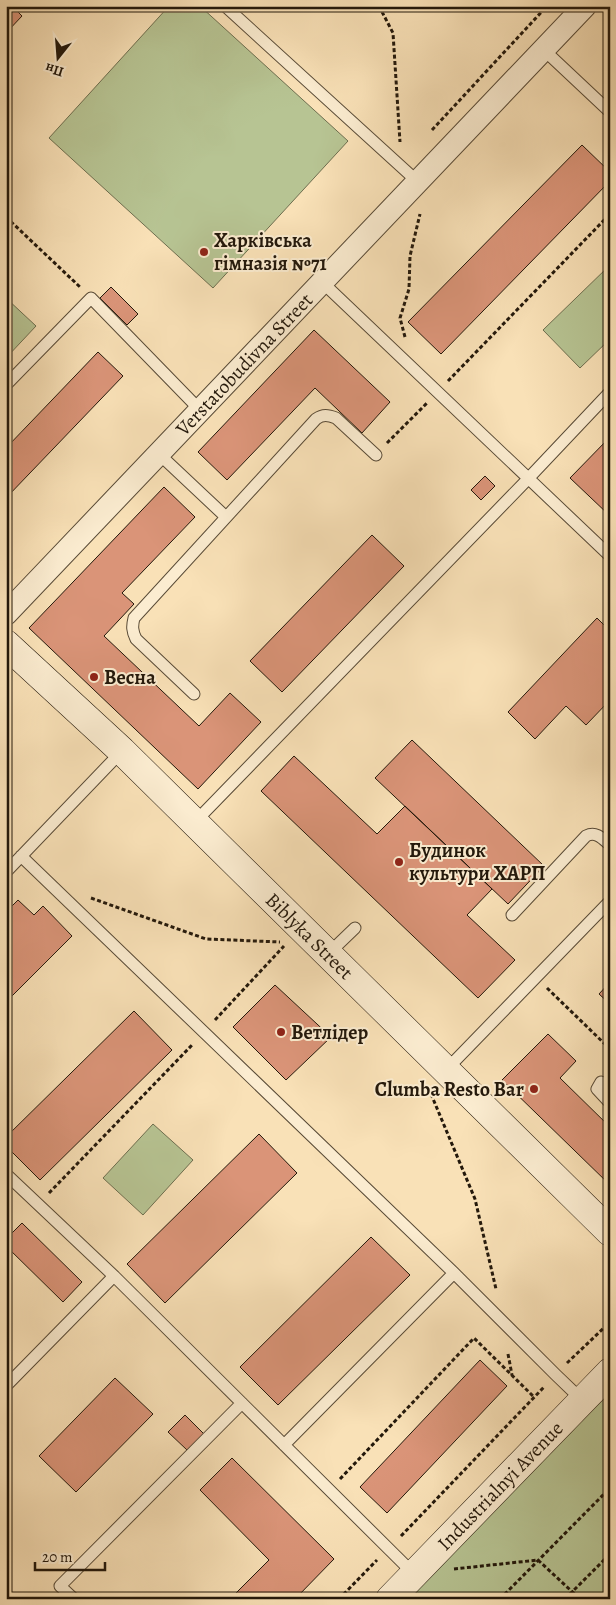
<svg xmlns="http://www.w3.org/2000/svg" width="616" height="1605" font-family="Alegreya,serif">
  <style>
    .green { fill: #b7c493; stroke: #6d6e4f }
    .building { fill: #da9478; stroke: #23180b }
    .lines { fill: none; stroke-linecap: round; stroke-linejoin: round }
    .lane-casing { stroke: #584a36; stroke-width: 13 }
    .street-casing { stroke: #584a36; stroke-width: 24 }
    .secondary-casing { stroke: #23180b; stroke-width: 29 }
    .path { stroke: #23180b; stroke-width: 3; stroke-dasharray: 4 2.5; stroke-linecap: butt }
    .lane { stroke: #fbecd0; stroke-width: 11 }
    .street { stroke: #fbecd0; stroke-width: 22 }
    .secondary { stroke: #fbecd0; stroke-width: 28 }
    .poi-dot { fill: #8f2418; stroke: #fbecd0; stroke-width: 2 }
    .labels { text-anchor: middle; stroke-width: 4; stroke-linejoin: round; paint-order: stroke }
    .poi-label { font-size: 20px; font-weight: bold; fill: #23180b; stroke: #fbecd0; text-anchor: start }
    .street-label { font-size: 20px; fill: #23180b; stroke: #fbecd0 }
  </style>
  <rect width="100%" height="100%" fill="#f9e1b7"/>
  <filter id="stains"><feTurbulence type="fractalNoise" baseFrequency=".004" numOctaves="4"/><feColorMatrix values="0 0 0 0 .2 0 0 0 0 .09 0 0 0 0 .02 0 0 0 .5 -.17"/></filter>
  <radialGradient id="worn" r=".72"><stop offset=".6" stop-color="#630" stop-opacity="0"/><stop offset="1" stop-color="#630" stop-opacity=".3"/></radialGradient>
  <!-- green -->
  <path class="green" d="M169 6H200L348 141 213 288 49 138Z
    M610 265V339L580 368 543 330Z
    M6 298 36 326 6 358Z
    M153 1124 193 1160 143 1215 103 1178Z
    M610 1370V1599H385Z"/>
  <!-- building -->
  <path class="building" d="M6 6H12L22 16 6 33Z
    M582 145 610 172V181L441 354 408 322Z
    M111 287 138 314 127 325 100 298Z
    M314 330 390 402 362 433 315 388 227 480 198 452Z
    M98 352 123 376 6 498V448Z
    M610 437V514L609 515 570 478Z
    M485 476 495 486 481 500 471 490Z
    M164 487 195 517 122 593 134 604 104 636 199 726 230 693 261 722 198 789 29 628Z
    M372 535 404 566 282 692 250 661Z
    M597 618 610 631V700L586 725 566 706 535 739 508 712Z
    M412 740 544 866 508 904 375 778Z
    M294 756 377 834 405 806 492 889 467 915 515 960 478 998 261 791Z
    M18 900 34 915 43 906 72 936 6 1002V912Z
    M610 982V1004L599 994Z
    M275 985 331 1037 286 1080 233 1027Z
    M134 1011 172 1050 40 1180 6 1146V1137Z
    M548 1034 576 1061 560 1078 610 1127V1185L502 1080Z
    M259 1134 297 1173 165 1303 127 1264Z
    M22 1223 82 1282 63 1302 6 1246V1239Z
    M371 1237 410 1275 278 1405 240 1367Z
    M480 1360 507 1386 387 1513 360 1487Z
    M115 1378 153 1414 76 1492 39 1456Z
    M185 1415 204 1434 187 1450 168 1432Z
    M232 1458 334 1559 295 1599H230L269 1560 200 1490Z"/>
  <g class="lines">
    <defs>
      <path id="lane" d="M225 6 418 182
        M544 50 610 112
        M322 282 610 556
        M6 385 91 298 200 410
        M159 454 226 517
        M194 694 136 639C132 631 132 626 134 618L316 419C323 414 328 415 336 418L376 455
        M194 823 524 483 610 392
        M21 856 454 1273 556 1375 582 1400
        M6 872 122 751
        M512 915 586 836C596 831 602 838 610 845
        M328 954 355 928
        M446 1070 610 901
        M601 1082 597 1089 610 1103
        M6 1174 114 1276 414 1574
        M6 1386 114 1276
        M284 1445 454 1273
        M74 1599 60 1586 242 1403"/>
      <g id="street">
        <path id="s1" d="M6 614 585 6"/>
      </g>
      <g id="secondary">
        <path id="s2" d="M6 644 122 751 610 1232"/>
        <path id="s3" d="M390 1599 610 1372"/>
      </g>
    </defs>
    <!-- lane casing -->
    <use href="#lane" class="lane-casing"/>
    <!-- street casing -->
    <use href="#street" class="street-casing"/>
    <!-- secondary casing -->
    <use href="#secondary" class="secondary-casing"/>
    <!-- path -->
    <path class="path" d="M379 6 393 33 400 142
      M432 130 547 6
      M6 217 80 287
      M405 337 400 318 409 289 410 256 420 214
      M448 381 610 214
      M387 443 427 403
      M91 898 206 939 280 942
      M547 988 610 1049
      M215 1020 284 946
      M431 1094 475 1199 496 1289
      M49 1193 192 1045
      M508 1354 512 1375
      M567 1363 610 1322
      M340 1479 474 1338 534 1397
      M401 1536 544 1387
      M454 1569 538 1560 580 1599
      M339 1599 377 1560
      M500 1599 610 1488
      M565 1599 610 1554"/>
    <!-- lane -->
    <use href="#lane" class="lane"/>
    <!-- street -->
    <use href="#street" class="street"/>
    <!-- secondary -->
    <use href="#secondary" class="secondary"/>
  </g>
  <!-- markers -->
  <g class="poi-dot">
    <circle cx="204" cy="252" r="5"/>
    <circle cx="94" cy="677" r="5"/>
    <circle cx="399" cy="862" r="5"/>
    <circle cx="281" cy="1032" r="5"/>
    <circle cx="534" cy="1089" r="5"/>
  </g>
  <g class="labels">
    <!-- poi labels -->
    <g class="poi-label">
      <text x="214" y="247">Харківська<tspan x="214" dy="23">гімназія №71</tspan></text>
      <text x="104" y="684">Весна</text>
      <text x="409" y="857">Будинок<tspan x="409" dy="23">культури ХАРП</tspan></text>
      <text x="291" y="1039">Ветлідер</text>
      <text x="524" y="1096" text-anchor="end">Clumba Resto Bar</text>
    </g>
    <!-- street labels -->
    <g class="street-label">
      <text dy="7" stroke="none"><textPath href="#s1" startOffset="345">Verstatobudivna Street</textPath></text>
      <text dy="7" stroke="none"><textPath href="#s2" startOffset="421">Biblyka Street</textPath></text>
      <text dy="7" stroke="none"><textPath href="#s3" startOffset="158">Industrialnyi Avenue</textPath></text>
    </g>
  </g>
  <!-- margin -->
  <rect width="616" height="1605" fill="none" stroke="#f9e1b7" stroke-width="25"/>
  <rect x="8" y="8" width="601" height="1590" fill="none" stroke="#23180b" stroke-width="2.5"/>
  <rect x="12" y="12" width="591" height="1580" fill="none" stroke="#23180b"/>
  <!-- north arrow -->
  <g transform="translate(58 58) rotate(197)" stroke="#fbecd0" stroke-width="4" paint-order="stroke">
  <path d="M0-4L9 19L0 12L-9 19Z" fill="#23180b"/>
  <text y="-8" font-size="14" font-weight="bold" text-anchor="middle" fill="#23180b">Пн</text>
  </g>
  <!-- scale -->
  <path d="M35 1562v8h70v-8" fill="none" stroke="#23180b" stroke-width="2.5"/>
  <text x="42" y="1562" font-size="15" fill="#23180b" stroke="#fbecd0" stroke-width="4" paint-order="stroke">20 m</text>
  <rect width="100%" height="100%" filter="url(#stains)"/>
  <rect width="100%" height="100%" fill="url(#worn)"/>
</svg>
